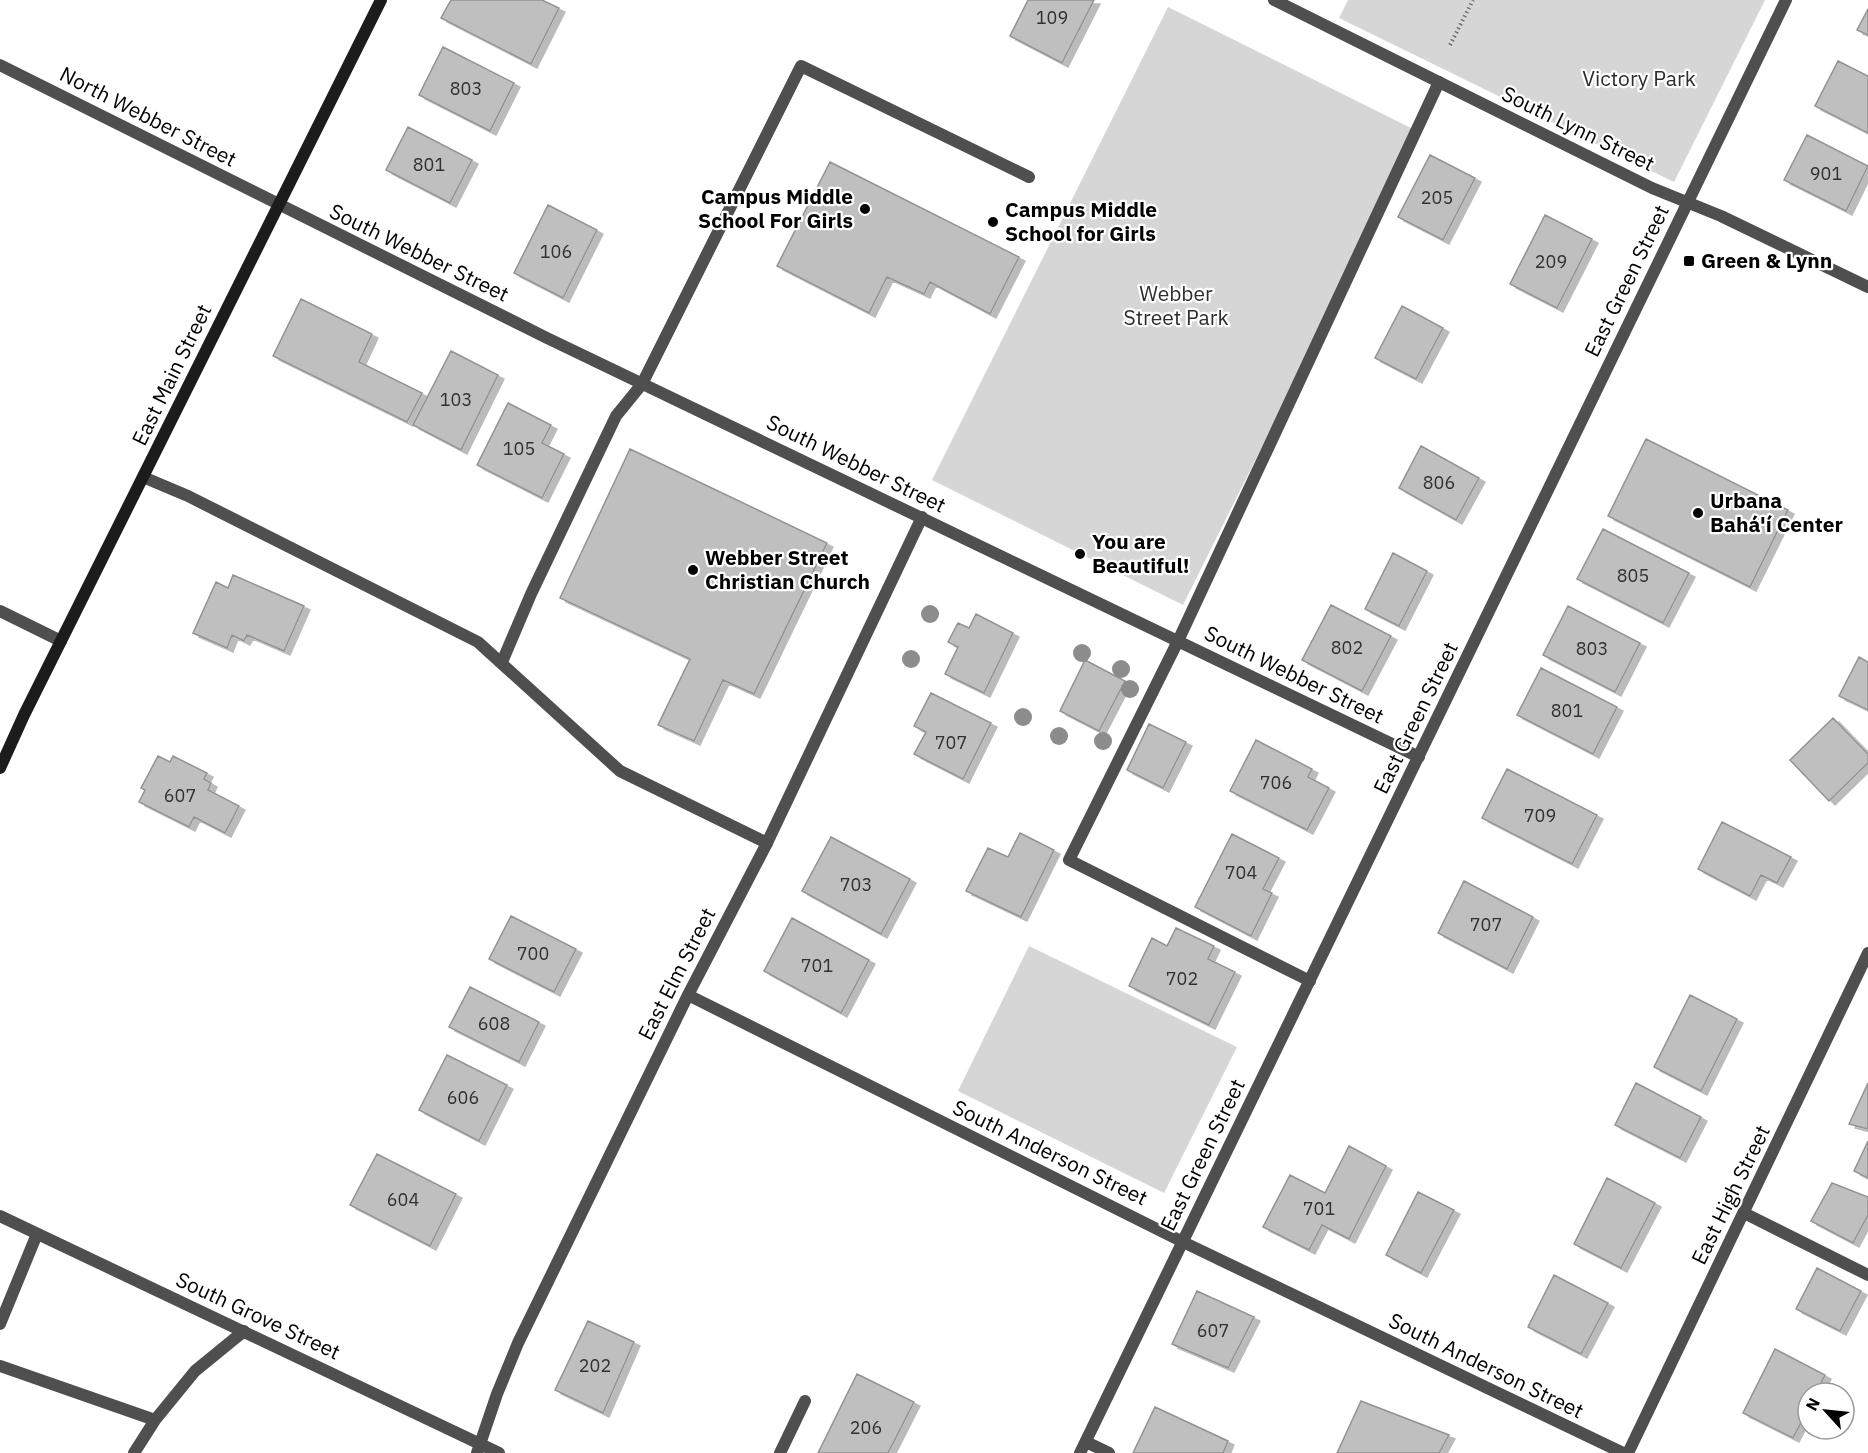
<svg xmlns="http://www.w3.org/2000/svg" width="1868" height="1453" font-family="'IBM Plex Sans',sans-serif">
  <style>
    .green { fill: #d6d6d6 }
    .building { fill: #bfbfbf; stroke: #939393; stroke-width: 1.5; filter: url(#shadow) }
    .lines { fill: none; stroke-linecap: round; stroke-linejoin: round }
    .path { stroke: #717171; stroke-width: 4; stroke-dasharray: 1.5 3; stroke-linecap: butt }
    .lane { stroke: #4f4f4f; stroke-width: 12 }
    .street { stroke: #4f4f4f; stroke-width: 12 }
    .secondary { stroke: #1c1c1c; stroke-width: 12 }
    .tree { fill: #8c8c8c }
    .poi-dot { fill: #000; stroke: #fff; stroke-width: 2 }
    .labels { text-anchor: middle; stroke-width: 4.5; stroke-linejoin: round; paint-order: stroke }
    .number-label { font-size: 18px; fill: #303030 }
    .park-label { font-size: 21px; fill: #2d2d2d; stroke: #fff }
    .street-label { font-size: 21px; fill: #000; stroke: #fff }
    .poi-label { font-size: 21px; font-weight: bold; fill: #000; stroke: #fff; text-anchor: start }
  </style>
  <defs>
    <filter id="shadow"><feDropShadow dx="6" dy="4" stdDeviation="0" flood-color="#0004"/></filter>
  </defs>
  <rect width="100%" height="100%" fill="#fff"/>
  <!-- green -->
  <path class="green" d="M1348 0H1765L1674 182 1339 18Z
    M1168 7 1419 132 1183 605 932 480Z
    M1029 946 1237 1047 1164 1193 958 1091Z"/>
  <!-- building -->
  <path class="building" d="M451 0H542L559 8 531 64 441 18Z
    M1028 0H1094L1062 63 1010 36Z
    M1868 9V35L1857 30Z
    M443 47 514 83 490 131 419 95Z
    M1838 61 1868 76V133L1815 106Z
    M408 127 472 160 450 203 386 170Z
    M1807 135 1868 166 1846 211 1784 180Z
    M1430 155 1475 178 1443 240 1398 217Z
    M830 162 1019 257 990 314 930 282 924 294 887 277 869 313 777 266Z
    M548 205 597 230 563 298 514 273Z
    M1545 215 1592 239 1557 308 1510 284Z
    M301 299 372 334 359 362 422 393 407 422 273 356Z
    M1402 306 1443 328 1416 379 1375 358Z
    M451 351 498 375 461 450 413 425Z
    M508 403 551 425 542 443 564 454 542 498 477 465Z
    M1646 439 1788 510 1750 587 1608 516Z
    M1421 446 1479 478 1456 520 1399 488Z
    M630 449 827 543 754 694 723 680 694 741 658 725 690 659 560 598Z
    M1603 529 1689 573 1663 623 1577 579Z
    M1393 553 1427 571 1399 626 1365 609Z
    M233 575 304 606 284 651 247 635 244 641 232 635 227 648 193 633 216 582 228 588Z
    M1331 605 1391 636 1362 691 1302 660Z
    M1568 606 1640 643 1615 692 1543 655Z
    M976 614 1013 633 984 693 945 674 958 647 948 642 958 623 969 628Z
    M1859 657 1868 662V710L1839 696Z
    M1085 660 1125 681 1099 731 1060 711Z
    M1541 668 1617 707 1593 754 1517 715Z
    M931 693 991 723 963 779 914 754 926 732 914 726Z
    M1833 718 1868 754V763L1829 801 1790 760Z
    M1149 724 1186 742 1163 788 1127 770Z
    M1256 740 1312 769 1308 777 1329 788 1307 830 1230 791Z
    M158 756 170 762 173 756 207 773 204 779 211 783 208 790 239 806 225 833 194 817 189 827 139 802 145 790 141 788Z
    M1507 769 1597 815 1572 864 1482 818Z
    M1722 822 1791 857 1777 883 1761 875 1750 896 1698 869Z
    M1020 833 1054 850 1021 917 966 891 988 848 1008 857Z
    M1232 834 1279 858 1263 889 1272 893 1251 936 1195 907Z
    M831 837 910 879 881 934 802 891Z
    M1464 881 1533 917 1507 969 1438 933Z
    M511 916 576 949 554 992 489 959Z
    M792 918 869 960 841 1013 764 971Z
    M1176 928 1214 946 1208 959 1235 972 1209 1025 1129 986 1152 938 1167 946Z
    M470 987 539 1022 519 1062 449 1027Z
    M1690 995 1737 1019 1701 1091 1654 1067Z
    M447 1055 507 1085 479 1141 419 1110Z
    M1636 1083 1701 1117 1680 1158 1615 1125Z
    M1868 1083V1129L1849 1124Z
    M1868 1141V1178L1854 1171Z
    M1349 1146 1386 1166 1349 1239 1322 1225 1309 1250 1263 1227 1290 1175 1325 1193Z
    M377 1154 456 1194 430 1246 350 1205Z
    M1607 1178 1655 1203 1621 1268 1574 1244Z
    M1832 1183 1868 1197V1215L1853 1243 1811 1221Z
    M1418 1192 1454 1210 1421 1273 1386 1255Z
    M1817 1268 1861 1291 1840 1331 1796 1309Z
    M1554 1275 1608 1303 1581 1354 1528 1327Z
    M1197 1291 1254 1317 1228 1368 1172 1344Z
    M588 1321 634 1342 603 1413 555 1390Z
    M1775 1349 1825 1375 1816 1393H1808V1409L1793 1438 1743 1413Z
    M857 1374 914 1402 888 1453H818Z
    M1361 1401 1449 1435 1439 1453H1337Z
    M1155 1407 1228 1441 1223 1453H1133Z"/>
  <g class="lines">
    <!-- path -->
    <path class="path" d="M1450 45 1473 0"/>
    <!-- lane -->
    <path class="lane" d="M143 477 188 496 478 642 620 771 767 843
      M0 611 61 641
      M502 662 531 594 616 416 642 384 801 66 1029 177
      M1310 981 1069 860 1178 641 1439 82
      M1744 1213 1868 1275
      M0 1324 37 1234
      M0 1366 155 1420 195 1371 244 1331
      M1086 1442 1109 1453
      M134 1453 155 1420
      M780 1453 805 1401"/>
    <!-- street -->
    <path class="street" d="M1274 0 1652 188 1721 216 1868 287
      M0 65 547 338 1419 757
      M688 995 1183 1242 1623 1453
      M0 1216 499 1453
      M477 1453 497 1394 518 1343 688 995 767 843 922 517
      M1080 1453 1786 0
      M1628 1453 1868 953"/>
    <!-- secondary -->
    <path class="secondary" d="M0 768 24 715 381 0"/>
  </g>
  <!-- trees -->
  <g class="tree">
    <circle cx="930" cy="614" r="9"/>
    <circle cx="1082" cy="653" r="9"/>
    <circle cx="911" cy="659" r="9"/>
    <circle cx="1121" cy="669" r="9"/>
    <circle cx="1130" cy="689" r="9"/>
    <circle cx="1023" cy="717" r="9"/>
    <circle cx="1059" cy="736" r="9"/>
    <circle cx="1103" cy="741" r="9"/>
  </g>
  <!-- markers -->
  <g class="poi-dot">
    <circle cx="865" cy="209" r="6"/>
    <circle cx="993" cy="222" r="6"/>
    <rect x="1683" y="255" width="12" height="12" rx="3"/>
    <circle cx="1698" cy="513" r="6"/>
    <circle cx="1080" cy="554" r="6"/>
    <circle cx="693" cy="570" r="6"/>
  </g>
  <g class="labels">
    <!-- number labels -->
    <g class="number-label">
      <text x="1052" y="24">109</text>
      <text x="466" y="95">803</text>
      <text x="429" y="171">801</text>
      <text x="1826" y="180">901</text>
      <text x="1437" y="204">205</text>
      <text x="556" y="258">106</text>
      <text x="1551" y="268">209</text>
      <text x="456" y="406">103</text>
      <text x="519" y="455">105</text>
      <text x="1439" y="489">806</text>
      <text x="1633" y="582">805</text>
      <text x="1347" y="654">802</text>
      <text x="1592" y="655">803</text>
      <text x="1567" y="717">801</text>
      <text x="951" y="749">707</text>
      <text x="1276" y="789">706</text>
      <text x="180" y="802">607</text>
      <text x="1540" y="822">709</text>
      <text x="1241" y="879">704</text>
      <text x="856" y="891">703</text>
      <text x="1486" y="931">707</text>
      <text x="533" y="960">700</text>
      <text x="817" y="972">701</text>
      <text x="1182" y="985">702</text>
      <text x="494" y="1030">608</text>
      <text x="463" y="1104">606</text>
      <text x="403" y="1206">604</text>
      <text x="1319" y="1215">701</text>
      <text x="1213" y="1337">607</text>
      <text x="595" y="1372">202</text>
      <text x="866" y="1434">206</text>
    </g>
    <!-- park labels -->
    <g class="park-label">
      <text x="1639" y="86">Victory Park</text>
      <text x="1176" y="301">Webber<tspan x="1176" dy="24">Street Park</tspan></text>
    </g>
    <!-- street labels -->
    <g class="street-label">
      <text transform="translate(148 117) rotate(27)" y="7">North Webber Street</text>
      <text transform="translate(1578 129) rotate(26)" y="7">South Lynn Street</text>
      <text transform="translate(419 253) rotate(26)" y="7">South Webber Street</text>
      <text transform="translate(1627 281) rotate(-64)" y="7">East Green Street</text>
      <text transform="translate(172 375) rotate(-64)" y="7">East Main Street</text>
      <text transform="translate(856 464) rotate(26)" y="7">South Webber Street</text>
      <text transform="translate(1294 675) rotate(26)" y="7">South Webber Street</text>
      <text transform="translate(1416 718) rotate(-64)" y="7">East Green Street</text>
      <text transform="translate(677 974) rotate(-63)" y="7">East Elm Street</text>
      <text transform="translate(1050 1153) rotate(26)" y="7">South Anderson Street</text>
      <text transform="translate(1203 1155) rotate(-64)" y="7">East Green Street</text>
      <text transform="translate(1731 1195) rotate(-64)" y="7">East High Street</text>
      <text transform="translate(258 1316) rotate(25)" y="7">South Grove Street</text>
      <text transform="translate(1486 1366) rotate(26)" y="7">South Anderson Street</text>
    </g>
    <!-- poi labels -->
    <g class="poi-label">
      <text x="853" y="204" text-anchor="end">Campus Middle<tspan x="853" dy="24">School For Girls</tspan></text>
      <text x="1005" y="217">Campus Middle<tspan x="1005" dy="24">School for Girls</tspan></text>
      <text x="1701" y="268">Green &amp; Lynn</text>
      <text x="1710" y="508">Urbana<tspan x="1710" dy="24">Bahá'í Center</tspan></text>
      <text x="1092" y="549">You are<tspan x="1092" dy="24">Beautiful!</tspan></text>
      <text x="705" y="565">Webber Street<tspan x="705" dy="24">Christian Church</tspan></text>
    </g>
  </g>
  <!-- north arrow -->
  <g transform="translate(1826 1411) rotate(297)"><circle r="28" fill="#ffffff" stroke="#999999" stroke-width="1.5"/>
  <path d="M0-4.5L10 22L0 15L-10 22Z" fill="#000000"/>
  <text y="-9" font-size="16" font-weight="bold" text-anchor="middle" fill="#000000">N</text>
  </g>
</svg>
